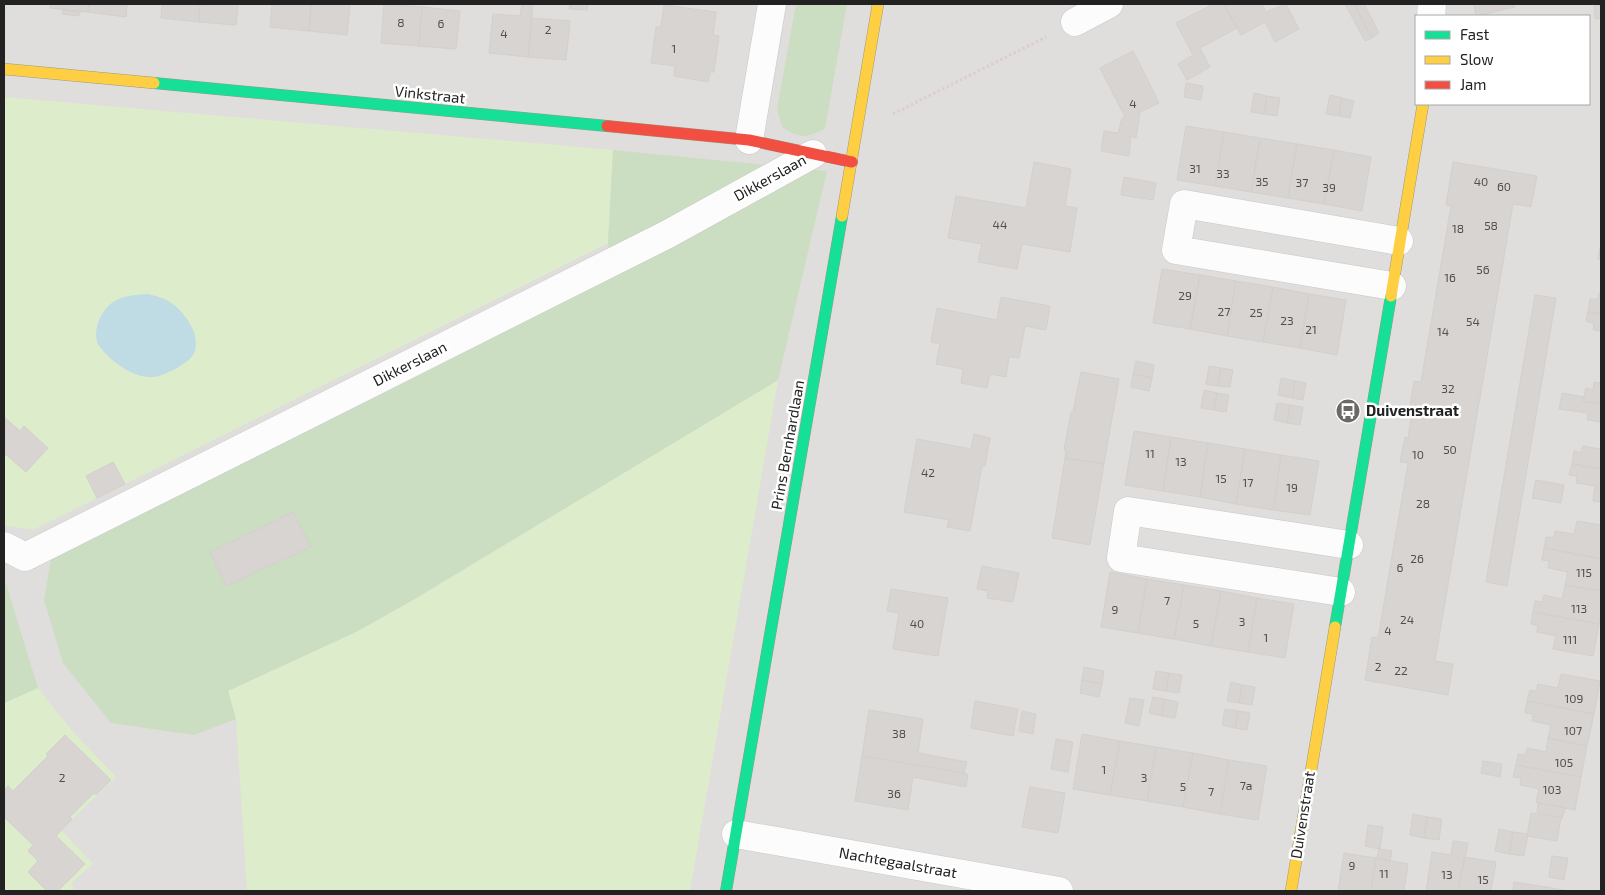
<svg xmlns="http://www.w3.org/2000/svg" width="1605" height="895" font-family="'Exo 2',sans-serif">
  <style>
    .residential { fill: #dfdedc; fill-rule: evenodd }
    .grass { fill: #ddeccb }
    .forest { fill: #cbdec1 }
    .water { fill: #bfdbe3 }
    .building { fill: #d7d4d2; stroke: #d3d0cc }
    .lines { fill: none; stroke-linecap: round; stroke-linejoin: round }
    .street-casing { stroke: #c9c8c7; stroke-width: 29 }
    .fast-casing { stroke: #999a82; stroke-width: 12 }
    .slow-casing { stroke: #999a82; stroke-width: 12 }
    .jam-casing { stroke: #999a82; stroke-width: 12 }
    .path { stroke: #dccecd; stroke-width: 3; stroke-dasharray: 2.5 2.5; stroke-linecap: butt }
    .street { stroke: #fdfcfc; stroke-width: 28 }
    .fast { stroke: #16e098; stroke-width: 11 }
    .slow { stroke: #ffcf43; stroke-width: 11 }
    .jam { stroke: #f24e42; stroke-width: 11 }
    .labels { text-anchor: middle; stroke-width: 5; stroke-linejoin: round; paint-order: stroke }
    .number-label { font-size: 12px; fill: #4f4e4e }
    .street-label { font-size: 15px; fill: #222; stroke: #fff }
    .poi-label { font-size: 15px; font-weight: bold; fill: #222; stroke: #fff; text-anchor: start }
  </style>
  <rect width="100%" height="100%" fill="#f0eeeb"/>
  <!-- residential -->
  <path class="residential" d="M4 4H1601V891H4ZM1416 16H1589V104H1416Z"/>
  <!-- grass -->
  <path class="grass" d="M4 97 613 150 608 243 33 530 4 525Z
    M778 380 690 891H247L236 719 228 691 358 631 418 597Z
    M38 688 72 731 116 777 61 830 93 864 71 883 74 891H4V703Z"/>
  <!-- forest -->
  <path class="forest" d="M796 4H847L825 129C805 138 801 139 782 127L777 109Z
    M613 150 827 171 778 380 418 597 358 631 228 691 236 719 194 735 111 723 63 663 44 600 51 558C238 465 427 375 611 275L608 243Z
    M4 577 38 688 4 703Z"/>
  <!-- water -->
  <path class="water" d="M148 294C155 296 164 298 170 302 185 312 202 336 194 353 191 360 183 364 177 368 170 372 159 377 152 377 132 378 111 361 100 347 90 334 101 308 115 301 125 295 137 295 148 294Z"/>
  <!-- building -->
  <path class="building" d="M51 4H89L88 12 50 8Z
    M89 4H127L126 17 88 12Z
    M162 4H200L199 22 161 18Z
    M200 4H238L236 25 199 22Z
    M272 4H311L309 31 270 27Z
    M311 4H350L347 35 309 31Z
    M384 4 422 7 419 46 381 43Z
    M522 4H533L528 57 489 53 493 14 520 16Z
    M570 4H588L587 10 569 9Z
    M1214 4H1224L1237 28 1200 48 1210 67 1187 80 1178 64 1193 55 1176 23Z
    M1224 4H1262L1266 12 1286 4 1299 29 1275 42 1265 22 1241 35Z
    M1345 4H1354L1372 38 1365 41Z
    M1354 4H1364L1379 33 1372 38Z
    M1474 4H1514L1515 7 1476 16Z
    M664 5 716 12 713 35 719 36 714 72H710L708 82 674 76 675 66 651 63 656 27H661Z
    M1601 5V18L1595 19 1594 6Z
    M422 7 460 11 456 49 419 46Z
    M63 10 80 12 79 16 62 14Z
    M531 18 570 21 566 60 528 57Z
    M1133 51 1159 103 1140 112 1136 138 1131 136 1129 156 1101 151 1104 131 1118 133 1122 118 1125 117 1100 68Z
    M1186 83 1203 86 1201 100 1184 97Z
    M1254 93 1267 96 1264 114 1251 112Z
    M1330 95 1342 98 1339 116 1326 114Z
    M1267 96 1280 98 1277 116 1264 114Z
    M1342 98 1354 101 1350 118 1339 116Z
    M1186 126 1224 132 1215 186 1177 180Z
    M1224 132 1260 138 1251 192 1215 186Z
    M1260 138 1297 144 1288 198 1251 192Z
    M1297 144 1334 150 1324 204 1288 198Z
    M1334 150 1371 157 1362 211 1324 204Z
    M1034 162 1071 169 1065 206 1077 208 1070 252 1022 244 1017 269 978 262 982 244 948 238 956 196 1026 208Z
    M1453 162 1537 176 1531 207 1513 204 1435 661 1453 664 1448 695 1365 680 1372 637 1378 638 1408 463 1400 462 1405 437 1408 438 1413 406H1410L1414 381 1421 382 1451 206 1446 205Z
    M1124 177 1156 183 1153 200 1121 195Z
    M1600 247 1601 248V259H1598Z
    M1162 269 1200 275 1190 329 1153 323Z
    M1200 275 1236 281 1227 336 1190 329Z
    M1236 281 1273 287 1263 342 1227 336Z
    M1273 287 1309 294 1300 348 1263 342Z
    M1599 293H1601V314L1588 312 1590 299H1598Z
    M1309 294 1346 300 1337 355 1300 348Z
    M1535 295 1556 298 1507 586 1486 582Z
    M1001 297 1050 306 1046 330 1025 326 1019 358 1009 357 1006 377 990 374 987 388 961 383 963 369 936 364 940 344 931 342 937 308 997 320Z
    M1588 312 1601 314V331L1593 330 1594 324 1586 321Z
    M1136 361 1154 365 1152 378 1133 374Z
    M1209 366 1221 368 1218 386 1206 384Z
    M1221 368 1233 370 1230 387 1218 386Z
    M1081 372 1119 379 1104 464 1065 458 1066 450H1064L1071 412H1073Z
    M1133 374 1152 378 1149 391 1131 387Z
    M1281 378 1295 381 1292 398 1278 395Z
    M1295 381 1306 383 1303 400 1292 398Z
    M1594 382 1601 383V404L1583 401 1586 388 1593 390Z
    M1204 390 1217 393 1214 410 1201 408Z
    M1217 393 1229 395 1226 412 1214 410Z
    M1562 393 1584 397 1583 401 1601 404V422L1587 420 1588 413 1559 409Z
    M1277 403 1290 405 1287 423 1274 420Z
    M1290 405 1303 407 1300 425 1287 423Z
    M4 417 20 431 24 426 48 448 26 472 4 453Z
    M1134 431 1171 437 1163 491 1125 485Z
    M974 434 990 438 985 466H982L970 531 947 527 949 520 904 512 917 439 971 449Z
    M1171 437 1208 443 1200 497 1163 491Z
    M1208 443 1245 449 1236 504 1200 497Z
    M1583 446 1601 449V469L1572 464 1574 451 1581 453Z
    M1245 449 1281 455 1273 510 1236 504Z
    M1281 455 1319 461 1310 515 1273 510Z
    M1065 458 1104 464 1090 545 1052 538Z
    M113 462 125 484 97 498 86 476Z
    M1572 464 1601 469V502L1593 501 1595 486 1576 483 1577 476 1569 475Z
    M1536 480 1564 485 1561 503 1532 498Z
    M293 512 311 547 226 586 210 552Z
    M1577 521 1601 525V559L1544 548 1546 537 1554 538 1555 531 1574 534Z
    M1544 548 1601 559V591L1565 585 1568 572 1548 568 1549 561 1542 560Z
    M982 566 1019 573 1013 602 987 598 988 591 977 589Z
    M1110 572 1147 579 1138 633 1101 627Z
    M1147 579 1184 585 1174 639 1138 633Z
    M1184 585 1221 591 1211 646 1174 639Z
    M1565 585 1601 591V612L1599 624 1533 612 1535 601 1542 602 1544 595 1562 599Z
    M891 589 948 598 938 656 893 649 899 613 887 611Z
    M1221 591 1257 598 1248 652 1211 646Z
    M1257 598 1294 604 1285 658 1248 652Z
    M1533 612 1599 624 1593 656 1553 649 1556 636 1537 632 1538 626 1531 624Z
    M1084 667 1104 671 1102 684 1082 680Z
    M1156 671 1169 673 1166 691 1153 689Z
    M1169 673 1182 675 1179 693 1166 691Z
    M1561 674 1600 681 1594 714 1527 701 1530 690 1536 691 1538 684 1558 688Z
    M1082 680 1102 684 1099 697 1080 693Z
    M1231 682 1242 685 1239 703 1227 701Z
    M1242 685 1255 687 1252 705 1239 703Z
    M1153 697 1164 699 1162 716 1149 713Z
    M1130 698 1144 700 1139 726 1125 723Z
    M1164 699 1178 702 1175 718 1162 716Z
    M975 701 1018 709 1013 736 971 728Z
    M1527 701 1594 714 1587 746 1548 738 1551 725 1532 721 1533 714 1525 713Z
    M1225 709 1238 711 1235 728 1222 725Z
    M869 710 923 719 918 753 967 762 964 773 862 756Z
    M1022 711 1036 714 1033 734 1019 731Z
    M1238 711 1250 713 1247 730 1235 728Z
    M1082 734 1120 741 1110 795 1073 789Z
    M65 735 111 780 96 795 94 793 70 817 72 819 56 836 85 864 58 891H47L28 872 38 861 28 851 33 845 4 817V791L8 786 13 791 48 756 46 754Z
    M1548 738 1587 746 1581 777 1516 765 1518 754 1525 755 1527 748 1546 752Z
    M1056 739 1073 742 1068 772 1051 769Z
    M1120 741 1156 747 1147 801 1110 795Z
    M1156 747 1193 753 1183 807 1147 801Z
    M1193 753 1229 760 1220 814 1183 807Z
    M862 756 964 773 968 775 966 787 913 777 908 810 855 801Z
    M1229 760 1267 766 1258 820 1220 814Z
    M1483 761 1502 764 1500 777 1481 773Z
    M1516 765 1581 777 1575 810 1536 802 1539 789 1520 785 1521 778 1513 777Z
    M1030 787 1065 793 1058 833 1022 827Z
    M1538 803 1565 808 1562 818 1537 812Z
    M1531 813 1561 818 1557 841 1527 836Z
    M1413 814 1427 817 1424 838 1410 835Z
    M1427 817 1442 819 1439 840 1424 838Z
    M1368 825 1383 827 1380 849 1365 846Z
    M1499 829 1513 832 1509 854 1495 851Z
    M1513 832 1528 834 1524 856 1509 854Z
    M1453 841 1468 843 1458 891H1426L1432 852 1451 855Z
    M1379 849 1392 851 1390 861 1377 858Z
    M1344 853 1376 858 1371 891H1338Z
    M1552 856 1568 858 1564 880 1549 877Z
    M1464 857 1496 862 1491 891H1458Z
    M1376 858 1408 864 1404 891H1371Z
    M1514 882 1546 887V891H1513Z
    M1546 887 1569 891H1546Z"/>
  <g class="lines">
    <defs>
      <path id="street" d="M1431 16 1432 4
        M1075 22 1109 4
        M749 140 772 4
        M1392 286 1176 250 1184 204 1399 241
        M4 546 25 557 668 234 813 154
        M1341 592 1121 558 1128 511 1349 545
        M736 834 1059 891"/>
      <path id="fast" d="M154 83 607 126
        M1335 627 1391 296
        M726 891 842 216"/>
      <path id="slow" d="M4 69 154 83
        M842 216 878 4
        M1391 296 1423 104
        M1291 891 1335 627"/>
      <path id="jam" d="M607 126 749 140 852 162"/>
    </defs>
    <!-- street casing -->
    <use href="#street" class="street-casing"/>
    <!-- fast casing -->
    <use href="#fast" class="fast-casing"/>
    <!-- slow casing -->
    <use href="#slow" class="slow-casing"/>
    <!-- jam casing -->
    <use href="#jam" class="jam-casing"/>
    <!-- path -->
    <path class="path" d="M893 114 1046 37"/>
    <!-- street -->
    <use href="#street" class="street"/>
    <!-- fast -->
    <use href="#fast" class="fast"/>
    <!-- slow -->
    <use href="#slow" class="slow"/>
    <!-- jam -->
    <use href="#jam" class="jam"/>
  </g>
  <!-- icons -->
  <defs>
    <symbol id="bus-disc" viewBox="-11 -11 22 22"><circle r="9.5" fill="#6a6968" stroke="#fff"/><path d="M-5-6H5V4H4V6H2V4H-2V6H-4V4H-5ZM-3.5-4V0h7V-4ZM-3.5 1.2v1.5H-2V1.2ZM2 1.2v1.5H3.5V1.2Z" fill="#fff"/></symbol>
  </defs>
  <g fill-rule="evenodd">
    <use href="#bus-disc" x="1334" y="397" width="28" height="28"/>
  </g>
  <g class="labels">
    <!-- number labels -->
    <g class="number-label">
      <text x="401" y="27">8</text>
      <text x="441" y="28">6</text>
      <text x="548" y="34">2</text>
      <text x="504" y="38">4</text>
      <text x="674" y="53">1</text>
      <text x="1133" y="108">4</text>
      <text x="1195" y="173">31</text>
      <text x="1223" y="178">33</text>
      <text x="1262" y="186">35</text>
      <text x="1481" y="186">40</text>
      <text x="1302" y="187">37</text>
      <text x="1504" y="191">60</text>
      <text x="1329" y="192">39</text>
      <text x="1000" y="229">44</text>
      <text x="1491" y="230">58</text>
      <text x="1458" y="233">18</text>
      <text x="1483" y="274">56</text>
      <text x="1450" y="282">16</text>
      <text x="1185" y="300">29</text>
      <text x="1224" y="316">27</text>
      <text x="1256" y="317">25</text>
      <text x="1287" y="325">23</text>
      <text x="1473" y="326">54</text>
      <text x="1311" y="334">21</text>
      <text x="1443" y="336">14</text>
      <text x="1448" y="393">32</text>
      <text x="1450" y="454">50</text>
      <text x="1150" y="458">11</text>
      <text x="1418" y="459">10</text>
      <text x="1181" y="466">13</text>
      <text x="928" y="477">42</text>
      <text x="1221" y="483">15</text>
      <text x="1248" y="487">17</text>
      <text x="1292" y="492">19</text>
      <text x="1423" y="508">28</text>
      <text x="1417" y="563">26</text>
      <text x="1400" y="572">6</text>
      <text x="1584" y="577">115</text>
      <text x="1167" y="605">7</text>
      <text x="1579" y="613">113</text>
      <text x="1115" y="614">9</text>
      <text x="1407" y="624">24</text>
      <text x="1242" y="626">3</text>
      <text x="917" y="628">40</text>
      <text x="1196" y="628">5</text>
      <text x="1388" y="635">4</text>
      <text x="1266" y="642">1</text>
      <text x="1570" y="644">111</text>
      <text x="1378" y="671">2</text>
      <text x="1401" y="675">22</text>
      <text x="1574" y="703">109</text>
      <text x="1573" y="735">107</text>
      <text x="899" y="738">38</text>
      <text x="1564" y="767">105</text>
      <text x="1104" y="774">1</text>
      <text x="62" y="782">2</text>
      <text x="1144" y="782">3</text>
      <text x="1246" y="790">7a</text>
      <text x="1183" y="791">5</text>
      <text x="1552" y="794">103</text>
      <text x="1211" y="796">7</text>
      <text x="894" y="798">36</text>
      <text x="1352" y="870">9</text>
      <text x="1384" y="878">11</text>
      <text x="1447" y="879">13</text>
      <text x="1483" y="884">15</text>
    </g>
    <!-- street labels -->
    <g class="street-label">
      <text transform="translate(430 95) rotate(6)" y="5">Vinkstraat</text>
      <text transform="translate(770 178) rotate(-29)" y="5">Dikkerslaan</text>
      <text transform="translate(410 364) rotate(-27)" y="5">Dikkerslaan</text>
      <text transform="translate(788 445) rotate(-80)" y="5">Prins Bernhardlaan</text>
      <text transform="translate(1303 815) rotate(-81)" y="5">Duivenstraat</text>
      <text transform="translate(898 863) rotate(10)" y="5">Nachtegaalstraat</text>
    </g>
    <!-- poi labels -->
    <g class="poi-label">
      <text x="1366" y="416">Duivenstraat</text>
    </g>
  </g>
  <!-- border -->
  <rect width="1605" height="895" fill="none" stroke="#222222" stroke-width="10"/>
  <!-- legend -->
  <rect x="1415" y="15" width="175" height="90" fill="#ffffff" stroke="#a7a7a7"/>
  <rect x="1425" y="31" width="25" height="8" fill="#16e098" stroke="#a7a7a7"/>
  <text x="1460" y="40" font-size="15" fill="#222222">Fast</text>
  <rect x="1425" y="56" width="25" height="8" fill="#ffcf43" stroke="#a7a7a7"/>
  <text x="1460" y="65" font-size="15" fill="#222222">Slow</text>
  <rect x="1425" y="81" width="25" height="8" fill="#f24e42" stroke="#a7a7a7"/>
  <text x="1460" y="90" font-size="15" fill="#222222">Jam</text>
</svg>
